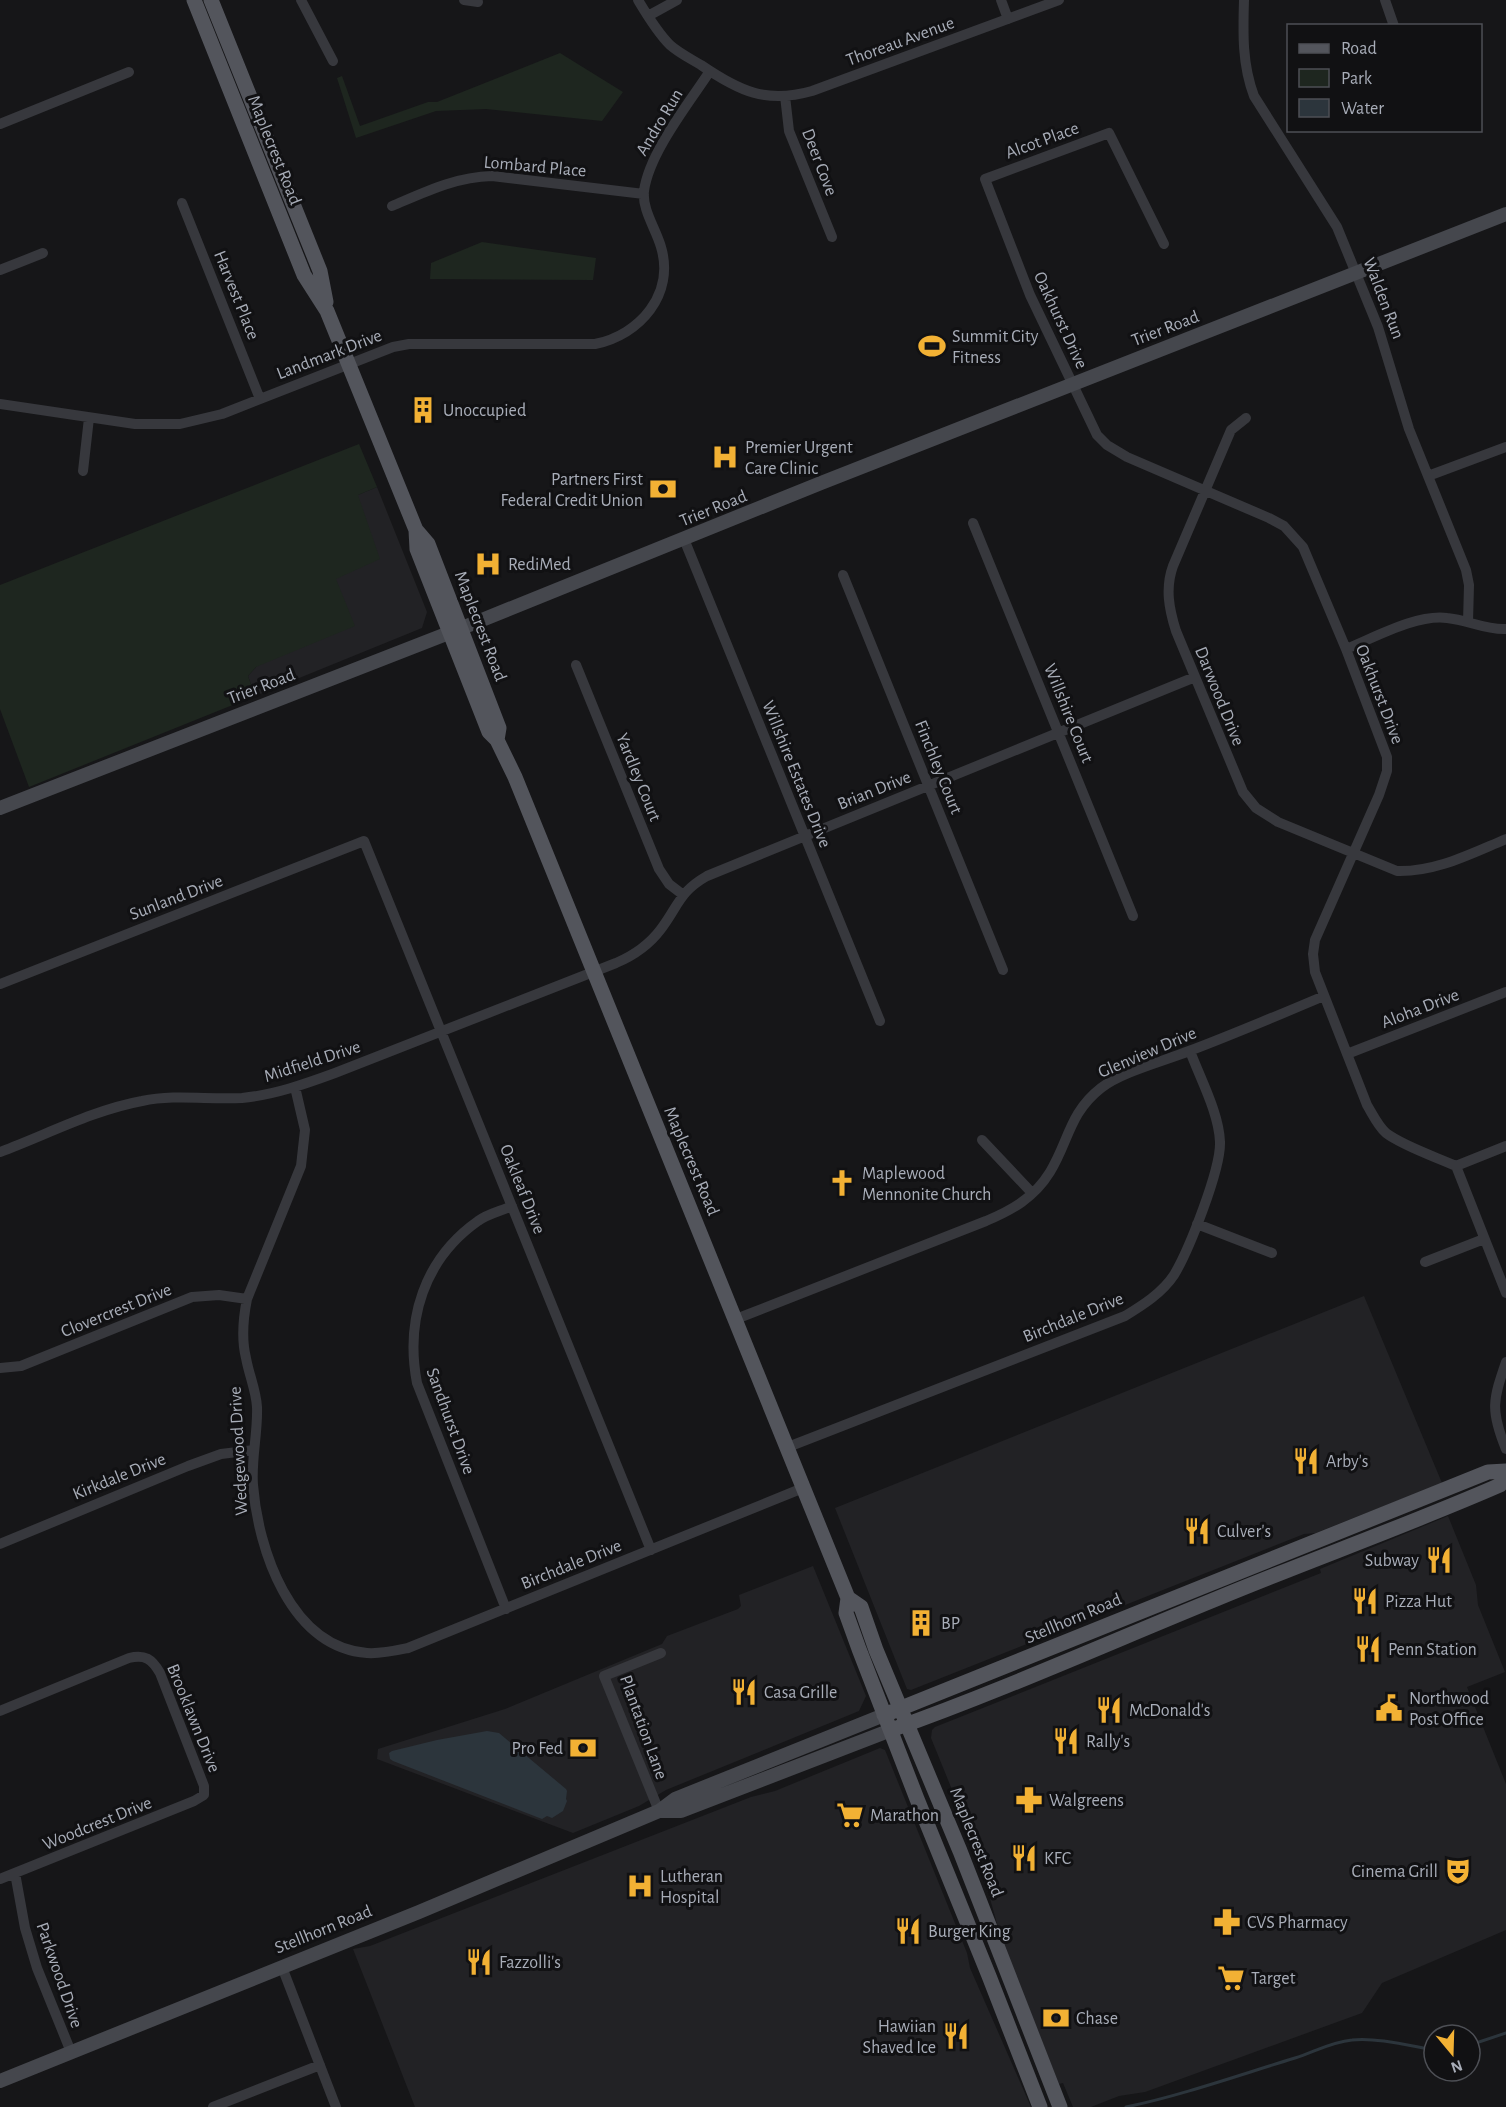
<svg xmlns="http://www.w3.org/2000/svg" width="1506" height="2107" font-family="'Alegreya Sans',sans-serif">
  <style>
    .built { fill: #222225 }
    .green { fill: #1e261f }
    .water { fill: #2c353c }
    .lines { fill: none; stroke-linecap: round; stroke-linejoin: round }
    .stream { stroke: #2c353c; stroke-width: 3 }
    .street { stroke: #37383d; stroke-width: 10 }
    .secondary { stroke: #45474d; stroke-width: 14 }
    .primary { stroke: #53555c; stroke-width: 15 }
    .labels { text-anchor: middle; stroke-width: 6; stroke-linejoin: round; paint-order: stroke }
    .street-label { font-size: 18px; fill: #a8adb8; stroke: #111113 }
    .poi-label { font-size: 18px; fill: #a8adb8; stroke: #111113; text-anchor: start }
  </style>
  <rect width="100%" height="100%" fill="#161618"/>
  <!-- built -->
  <path class="built" d="M377 487 427 612 422 628 255 696 248 676 335 579 358 495Z
    M1364 1296 1442 1483 1316 1533 1304 1534 911 1690 907 1689 835 1508Z
    M1448 1516 1476 1585 1478 1605 1505 1672 1467 1687 1506 1784V1930L1382 1983 1362 2013 1145 2092 1119 2096 1091 2107H1073L1063 2083 1059 2084 1001 1938 989 1895 978 1865 979 1856 931 1738 932 1730 935 1727 1321 1573 1320 1569Z
    M813 1566 866 1696 859 1711 666 1790 639 1806 573 1833 377 1759 378 1749 505 1709 662 1644 667 1636 738 1609 741 1606 739 1595Z
    M880 1748 885 1750 967 1953 970 1968 1031 2107H415L353 1949 370 1946 751 1797 775 1791Z"/>
  <!-- green -->
  <path class="green" d="M560 53 623 92 602 121 486 109 436 111 356 138 337 78 342 76 360 126 428 102H437Z
    M482 242 596 258 593 280 430 279 431 263Z
    M359 444 377 487 358 495 380 559 336 579 355 626 256 667 248 676 255 696 29 787 0 709V585Z"/>
  <!-- water -->
  <path class="water" d="M487 1731 499 1733 566 1789 567 1791 566 1799 567 1801 563 1811 552 1818 547 1816 542 1819 393 1761 390 1759 389 1753 392 1751 437 1740Z"/>
  <g class="lines">
    <!-- stream -->
    <path class="stream" d="M1470 2045 1506 2033
      M1126 2107C1183 2095 1239 2075 1295 2058 1314 2052 1331 2042 1352 2040 1375 2037 1411 2046 1434 2050"/>
    <!-- street -->
    <path class="street" d="M301 0 333 61
      M464 0 478 2
      M638 0C647 15 657 32 670 45 679 53 691 59 701 65 739 91 766 104 812 91L1059 0
      M1001 0 1008 19
      M1244 0C1243 33 1242 64 1254 96L1337 227 1378 327 1409 429 1466 570 1469 585 1468 622
      M1385 0 1394 26
      M648 16 677 0
      M785 96 789 131 832 237
      M0 124 129 72
      M182 203 260 399
      M392 206C425 192 455 177 492 176L644 194
      M1164 244 1109 133 985 179 1030 295 1097 435 1107 445 1127 457 1269 518 1284 526 1303 547 1346 649 1387 757V771L1379 795 1315 940 1313 954 1315 972 1367 1105C1373 1115 1378 1126 1386 1133 1403 1146 1436 1157 1456 1166L1506 1293
      M0 270 43 253
      M0 404 135 424H180L222 414 393 347 409 344H595C640 335 675 294 661 247 656 229 642 210 644 191 649 153 689 103 710 71
      M1246 418 1231 430 1173 566C1165 588 1169 609 1176 631L1243 792 1256 808 1278 822 1397 871C1436 872 1470 854 1506 839
      M83 471 89 418
      M1428 476 1506 447
      M973 523 1133 916
      M684 539 880 1021
      M843 575 1003 970
      M1346 649C1374 638 1416 614 1447 618 1468 620 1485 630 1506 629
      M576 665 659 869 669 884 682 894
      M0 984 364 841 651 1550
      M1347 1054 1506 992
      M295 1087 305 1130 301 1166 247 1299C243 1319 241 1338 246 1358 249 1375 256 1390 257 1407 258 1433 251 1459 253 1485 258 1549 290 1647 367 1653 381 1654 394 1651 408 1648L803 1488
      M982 1140 1032 1193
      M0 1152C46 1135 93 1110 142 1101 175 1094 209 1100 242 1098 274 1095 305 1084 335 1073L616 963C635 955 649 945 661 929 679 905 679 892 707 876L1195 677
      M1456 1166 1506 1146
      M1197 1224 1272 1253
      M1425 1262 1484 1239
      M736 1319 986 1221C1012 1210 1034 1198 1050 1172 1069 1141 1069 1113 1101 1088 1121 1072 1164 1061 1189 1051 1234 1034 1279 1015 1324 996
      M1506 1362C1493 1400 1490 1410 1506 1449
      M0 1368 21 1366 192 1297 219 1295 247 1299
      M788 1447 1125 1316C1143 1305 1162 1293 1174 1275 1189 1250 1221 1169 1220 1142 1219 1113 1200 1078 1190 1051
      M0 1544 188 1466 221 1454 254 1450
      M506 1609 417 1383C405 1320 424 1259 478 1221 487 1214 501 1211 512 1206
      M0 1711 129 1658C145 1654 152 1659 160 1673L204 1786V1795L194 1801 0 1879
      M659 1811 604 1676 661 1653
      M15 1873 25 1928 37 1968 71 2052
      M282 1967 336 2107
      M213 2107 320 2065"/>
    <!-- secondary -->
    <path class="secondary" d="M0 808 477 622 821 483 1506 214
      M659 1811H681L891 1730
      M0 2081 419 1912 659 1811 675 1799 884 1715"/>
    <!-- primary -->
    <path class="primary" d="M194 0 304 275 327 311 416 530 428 544 499 728 497 740
      M211 0 320 271 326 302
      M416 530 417 549 489 732 497 740 515 777 848 1598 846 1613 859 1649 917 1799 989 1976 1040 2107
      M848 1598 861 1607 876 1650 960 1851 1060 2107
      M884 1715 1488 1472 1506 1471
      M891 1730C1001 1691 1108 1643 1216 1599 1310 1560 1406 1526 1500 1485L1506 1479"/>
  </g>
  <!-- icons -->
  <defs>
    <symbol id="stadium-bare" viewBox="-9 -9 18 18"><path d="M0-5a6.5 5 0 1 0 0 10a6.5 5 0 1 0 0-10ZM-3.5-1.8h7v3.6h-7Z" fill="#f2b134" stroke="#111113" stroke-width="2.5" paint-order="stroke"/></symbol>
    <symbol id="building-bare" viewBox="-9 -9 18 18"><path d="M-4-6H4V6H1V3H-1V6H-4ZM-2.5-4.3h1.7v1.8h-1.7ZM.8-4.3h1.7v1.8H.8ZM-2.5-1h1.7V.8h-1.7ZM.8-1h1.7V.8H.8Z" fill="#f2b134" stroke="#111113" stroke-width="2.5" paint-order="stroke"/></symbol>
    <symbol id="hospital-bare" viewBox="-9 -9 18 18"><path d="M-5-5h3v3.5h4V-5h3V5h-3V1.5h-4V5h-3Z" fill="#f2b134" stroke="#111113" stroke-width="2.5" paint-order="stroke"/></symbol>
    <symbol id="bank-bare" viewBox="-9 -9 18 18"><path d="M-6-4H6V4H-6ZM0-2.3a2.3 2.3 0 1 0 0 4.6a2.3 2.3 0 1 0 0-4.6Z" fill="#f2b134" stroke="#111113" stroke-width="2.5" paint-order="stroke"/></symbol>
    <symbol id="church-bare" viewBox="-9 -9 18 18"><path d="M-1.2-6h2.4v3.5h3.3v2.4h-3.3V6h-2.4V-.1h-3.3v-2.4h3.3Z" fill="#f2b134" stroke="#111113" stroke-width="2.5" paint-order="stroke"/></symbol>
    <symbol id="restaurant-bare" viewBox="-9 -9 18 18"><path d="M-5-6h1v4h1v-4h1v4h1v-4h1v5L-1.5 .5V6h-2V.5L-5-1ZM5-6V6H3V1.5H1.5Q1.5-4 5-6Z" fill="#f2b134" stroke="#111113" stroke-width="2.5" paint-order="stroke"/></symbol>
    <symbol id="civic-bare" viewBox="-9 -9 18 18"><path d="M-.6-6.5H3V-4.5H.6V-3L4-1V1h2V6H-6V1h2V-1L-.6-3ZM-1.2 2.5V6h2.4V2.5Z" fill="#f2b134" stroke="#111113" stroke-width="2.5" paint-order="stroke"/></symbol>
    <symbol id="pharmacy-bare" viewBox="-9 -9 18 18"><path d="M-2-6h4v4h4v4h-4v4h-4v-4h-4v-4h4Z" fill="#f2b134" stroke="#111113" stroke-width="2.5" paint-order="stroke"/></symbol>
    <symbol id="supermarket-bare" viewBox="-9 -9 18 18"><path d="M-6-5.5h2.5l.6 2H6L4.5 2H-2.5L-4.4-4H-6ZM-1.5 3.2a1.3 1.3 0 1 0 .1 0ZM3 3.2a1.3 1.3 0 1 0 .1 0Z" fill="#f2b134" stroke="#111113" stroke-width="2.5" paint-order="stroke"/></symbol>
    <symbol id="theatre-bare" viewBox="-9 -9 18 18"><path d="M-5-5.5Q0-4 5-5.5V0Q5 5 0 6Q-5 5-5 0ZM-3.3-2.5H-1v1.5H-3.3ZM1-2.5H3.3v1.5H1ZM-2.8 1Q0 5.5 2.8 1Z" fill="#f2b134" stroke="#111113" stroke-width="2.5" paint-order="stroke"/></symbol>
  </defs>
  <g fill-rule="evenodd">
    <use href="#stadium-bare" x="913" y="327" width="38" height="38"/>
    <use href="#building-bare" x="404" y="391" width="38" height="38"/>
    <use href="#hospital-bare" x="706" y="438" width="38" height="38"/>
    <use href="#bank-bare" x="644" y="470" width="38" height="38"/>
    <use href="#hospital-bare" x="469" y="545" width="38" height="38"/>
    <use href="#church-bare" x="823" y="1164" width="38" height="38"/>
    <use href="#restaurant-bare" x="1287" y="1442" width="38" height="38"/>
    <use href="#restaurant-bare" x="1178" y="1512" width="38" height="38"/>
    <use href="#restaurant-bare" x="1420" y="1541" width="38" height="38"/>
    <use href="#restaurant-bare" x="1346" y="1582" width="38" height="38"/>
    <use href="#building-bare" x="902" y="1604" width="38" height="38"/>
    <use href="#restaurant-bare" x="1349" y="1630" width="38" height="38"/>
    <use href="#restaurant-bare" x="725" y="1673" width="38" height="38"/>
    <use href="#civic-bare" x="1370" y="1689" width="38" height="38"/>
    <use href="#restaurant-bare" x="1090" y="1691" width="38" height="38"/>
    <use href="#restaurant-bare" x="1047" y="1722" width="38" height="38"/>
    <use href="#bank-bare" x="564" y="1729" width="38" height="38"/>
    <use href="#pharmacy-bare" x="1010" y="1781" width="38" height="38"/>
    <use href="#supermarket-bare" x="831" y="1796" width="38" height="38"/>
    <use href="#restaurant-bare" x="1005" y="1839" width="38" height="38"/>
    <use href="#theatre-bare" x="1439" y="1852" width="38" height="38"/>
    <use href="#hospital-bare" x="621" y="1867" width="38" height="38"/>
    <use href="#pharmacy-bare" x="1208" y="1903" width="38" height="38"/>
    <use href="#restaurant-bare" x="889" y="1912" width="38" height="38"/>
    <use href="#restaurant-bare" x="460" y="1943" width="38" height="38"/>
    <use href="#supermarket-bare" x="1212" y="1959" width="38" height="38"/>
    <use href="#bank-bare" x="1037" y="1999" width="38" height="38"/>
    <use href="#restaurant-bare" x="937" y="2017" width="38" height="38"/>
  </g>
  <g class="labels">
    <!-- street labels -->
    <g class="street-label">
      <text transform="translate(900 41) rotate(-20)" y="6">Thoreau Avenue</text>
      <text transform="translate(659 122) rotate(-59)" y="6">Andro Run</text>
      <text transform="translate(1042 140) rotate(-20)" y="6">Alcot Place</text>
      <text transform="translate(275 150) rotate(68)" y="6">Maplecrest Road</text>
      <text transform="translate(820 162) rotate(69)" y="6">Deer Cove</text>
      <text transform="translate(535 166) rotate(5)" y="6">Lombard Place</text>
      <text transform="translate(237 295) rotate(68)" y="6">Harvest Place</text>
      <text transform="translate(1384 298) rotate(69)" y="6">Walden Run</text>
      <text transform="translate(1061 320) rotate(65)" y="6">Oakhurst Drive</text>
      <text transform="translate(1165 328) rotate(-21)" y="6">Trier Road</text>
      <text transform="translate(329 354) rotate(-21)" y="6">Landmark Drive</text>
      <text transform="translate(713 508) rotate(-22)" y="6">Trier Road</text>
      <text transform="translate(481 626) rotate(69)" y="6">Maplecrest Road</text>
      <text transform="translate(261 686) rotate(-21)" y="6">Trier Road</text>
      <text transform="translate(1380 694) rotate(69)" y="6">Oakhurst Drive</text>
      <text transform="translate(1220 696) rotate(68)" y="6">Darwood Drive</text>
      <text transform="translate(1069 713) rotate(68)" y="6">Willshire Court</text>
      <text transform="translate(939 767) rotate(68)" y="6">Finchley Court</text>
      <text transform="translate(797 774) rotate(68)" y="6">Willshire Estates Drive</text>
      <text transform="translate(639 777) rotate(68)" y="6">Yardley Court</text>
      <text transform="translate(874 790) rotate(-22)" y="6">Brian Drive</text>
      <text transform="translate(176 897) rotate(-21)" y="6">Sunland Drive</text>
      <text transform="translate(1420 1008) rotate(-21)" y="6">Aloha Drive</text>
      <text transform="translate(1147 1052) rotate(-23)" y="6">Glenview Drive</text>
      <text transform="translate(312 1061) rotate(-18)" y="6">Midfield Drive</text>
      <text transform="translate(692 1161) rotate(67)" y="6">Maplecrest Road</text>
      <text transform="translate(523 1189) rotate(68)" y="6">Oakleaf Drive</text>
      <text transform="translate(116 1310) rotate(-22)" y="6">Clovercrest Drive</text>
      <text transform="translate(1073 1317) rotate(-22)" y="6">Birchdale Drive</text>
      <text transform="translate(451 1421) rotate(70)" y="6">Sandhurst Drive</text>
      <text transform="translate(238 1451) rotate(-93)" y="6">Wedgewood Drive</text>
      <text transform="translate(119 1476) rotate(-22)" y="6">Kirkdale Drive</text>
      <text transform="translate(571 1564) rotate(-22)" y="6">Birchdale Drive</text>
      <text transform="translate(1073 1618) rotate(-23)" y="6">Stellhorn Road</text>
      <text transform="translate(194 1718) rotate(68)" y="6">Brooklawn Drive</text>
      <text transform="translate(644 1727) rotate(70)" y="6">Plantation Lane</text>
      <text transform="translate(97 1823) rotate(-22)" y="6">Woodcrest Drive</text>
      <text transform="translate(977 1842) rotate(68)" y="6">Maplecrest Road</text>
      <text transform="translate(323 1929) rotate(-22)" y="6">Stellhorn Road</text>
      <text transform="translate(60 1975) rotate(71)" y="6">Parkwood Drive</text>
    </g>
    <!-- poi labels -->
    <g class="poi-label">
      <text x="952" y="342">Summit City<tspan x="952" dy="21">Fitness</tspan></text>
      <text x="443" y="416">Unoccupied</text>
      <text x="745" y="453">Premier Urgent<tspan x="745" dy="21">Care Clinic</tspan></text>
      <text x="643" y="485" text-anchor="end">Partners First<tspan x="643" dy="21">Federal Credit Union</tspan></text>
      <text x="508" y="570">RediMed</text>
      <text x="862" y="1179">Maplewood<tspan x="862" dy="21">Mennonite Church</tspan></text>
      <text x="1326" y="1467">Arby's</text>
      <text x="1217" y="1537">Culver's</text>
      <text x="1419" y="1566" text-anchor="end">Subway</text>
      <text x="1385" y="1607">Pizza Hut</text>
      <text x="941" y="1629">BP</text>
      <text x="1388" y="1655">Penn Station</text>
      <text x="764" y="1698">Casa Grille</text>
      <text x="1409" y="1704">Northwood<tspan x="1409" dy="21">Post Office</tspan></text>
      <text x="1129" y="1716">McDonald's</text>
      <text x="1086" y="1747">Rally's</text>
      <text x="563" y="1754" text-anchor="end">Pro Fed</text>
      <text x="1049" y="1806">Walgreens</text>
      <text x="870" y="1821">Marathon</text>
      <text x="1044" y="1864">KFC</text>
      <text x="1438" y="1877" text-anchor="end">Cinema Grill</text>
      <text x="660" y="1882">Lutheran<tspan x="660" dy="21">Hospital</tspan></text>
      <text x="1247" y="1928">CVS Pharmacy</text>
      <text x="928" y="1937">Burger King</text>
      <text x="499" y="1968">Fazzolli's</text>
      <text x="1251" y="1984">Target</text>
      <text x="1076" y="2024">Chase</text>
      <text x="936" y="2032" text-anchor="end">Hawiian<tspan x="936" dy="21">Shaved Ice</tspan></text>
    </g>
  </g>
  <!-- legend -->
  <rect x="1287" y="24" width="195" height="108" fill="#111113" stroke="#4d4f55" stroke-width="1.5"/>
  <rect x="1299" y="44" width="30" height="9" fill="#53555c" stroke="#4d4f55" stroke-width="1.5"/>
  <text x="1341" y="54" font-size="18" fill="#a8adb8">Road</text>
  <rect x="1299" y="69" width="30" height="18" fill="#1e261f" stroke="#4d4f55" stroke-width="1.5"/>
  <text x="1341" y="84" font-size="18" fill="#a8adb8">Park</text>
  <rect x="1299" y="99" width="30" height="18" fill="#2c353c" stroke="#4d4f55" stroke-width="1.5"/>
  <text x="1341" y="114" font-size="18" fill="#a8adb8">Water</text>
  <!-- north arrow -->
  <g transform="translate(1452 2053) rotate(161)"><circle r="28" fill="#111113" stroke="#4d4f55" stroke-width="1.5"/>
  <path d="M0-4.5L10 22L0 15L-10 22Z" fill="#f2b134"/>
  <text y="-9" font-size="16" font-weight="bold" text-anchor="middle" fill="#a8adb8">N</text>
  </g>
</svg>
